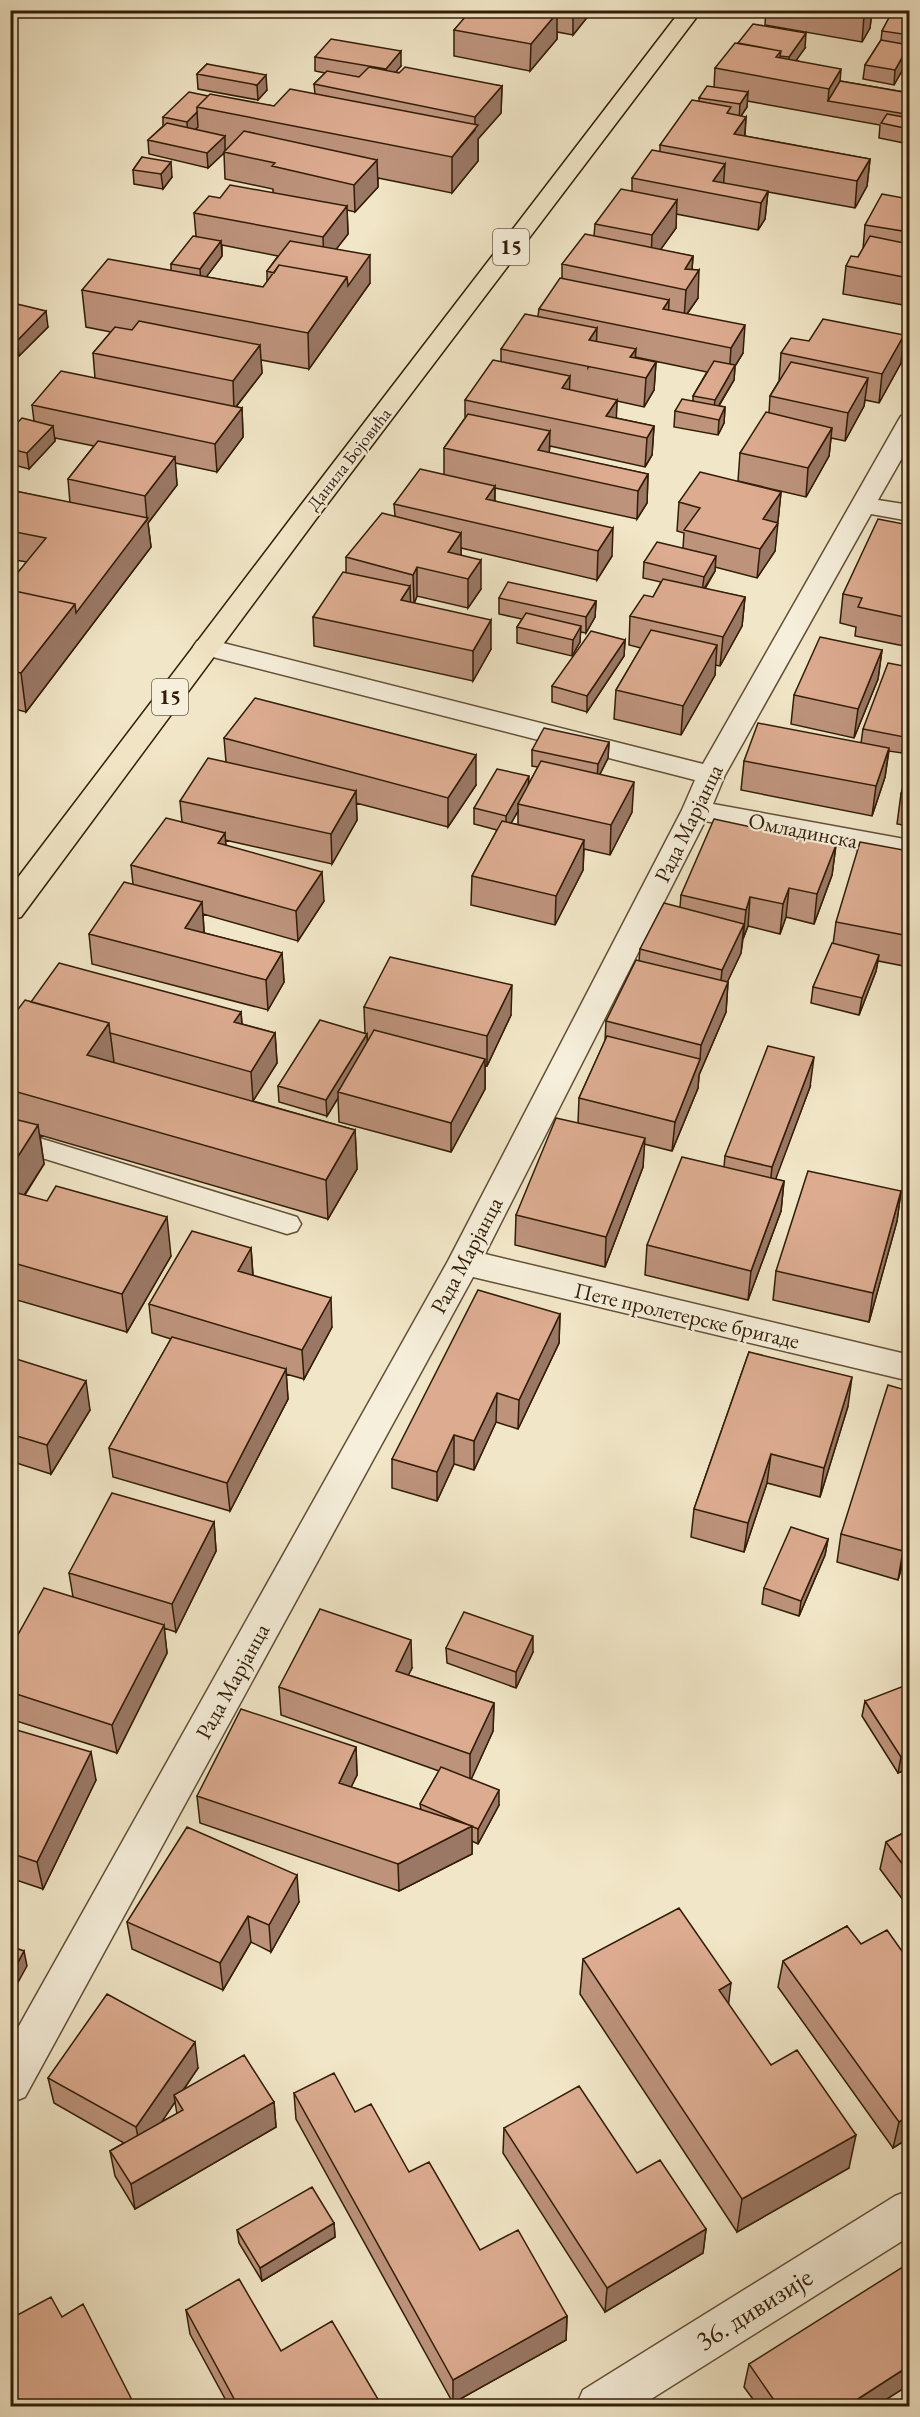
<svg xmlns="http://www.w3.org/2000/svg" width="920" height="2417" font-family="'EB Garamond',serif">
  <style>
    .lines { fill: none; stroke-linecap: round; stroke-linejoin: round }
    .lane-casing { stroke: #624f37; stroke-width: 3 }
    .street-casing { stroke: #624f37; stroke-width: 3 }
    .primary-casing { stroke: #321d07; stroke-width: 3 }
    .lane { fill: #f6efdb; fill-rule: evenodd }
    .street { fill: #f6efdb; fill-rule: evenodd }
    .primary { fill: #f1e6c7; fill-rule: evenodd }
    .wall { fill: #bd937c; stroke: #321d07; stroke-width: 1.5; fill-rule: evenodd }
    .shaded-wall { fill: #9a7865; stroke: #321d07; stroke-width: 1.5 }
    .building { fill: #dcab90; stroke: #321d07; stroke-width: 1.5 }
    .labels { text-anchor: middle; stroke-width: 4.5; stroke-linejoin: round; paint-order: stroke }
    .far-street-label { font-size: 18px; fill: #321d07; stroke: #f6efdb }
    .shield { fill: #f6efdb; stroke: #6d5c47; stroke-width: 1.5 }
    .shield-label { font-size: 21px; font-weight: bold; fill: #321d07 }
    .street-label { font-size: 22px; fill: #321d07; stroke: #f6efdb }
    .near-street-label { font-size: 27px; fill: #321d07; stroke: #f6efdb }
  </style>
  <rect width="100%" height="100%" fill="#f1e6c7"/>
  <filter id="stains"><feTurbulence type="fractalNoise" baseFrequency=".00333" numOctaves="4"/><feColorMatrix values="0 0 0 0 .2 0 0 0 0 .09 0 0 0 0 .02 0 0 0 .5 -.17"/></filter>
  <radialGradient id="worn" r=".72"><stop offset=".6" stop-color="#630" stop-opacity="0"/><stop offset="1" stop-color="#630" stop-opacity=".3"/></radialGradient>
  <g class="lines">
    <defs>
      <path id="lane" d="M10 1129 297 1217 301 1224 297 1231 287 1234 10 1148Z"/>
      <path id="street" d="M910 414V444L878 500 910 505V521L871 514 725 775 713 804 910 840V859L705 821 485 1254 910 1355V1381L473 1277 25 2097 10 2103V2042L448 1261 682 810 695 780 197 653 193 647 197 641 207 639 703 764 898 421 901 416Z
        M910 2190V2236L640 2406H576L583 2390 895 2196Z"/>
      <path id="primary" d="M681 10H702L316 519 21 917 10 920V888L298 509Z"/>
    </defs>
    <!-- lane casing -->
    <use href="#lane" class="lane-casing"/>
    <!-- street casing -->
    <use href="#street" class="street-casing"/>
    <!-- primary casing -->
    <use href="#primary" class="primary-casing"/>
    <!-- lane -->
    <use href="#lane" class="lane"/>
    <!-- street -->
    <use href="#street" class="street"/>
    <!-- primary -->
    <use href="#primary" class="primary"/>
  </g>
  <!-- wall -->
  <path class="wall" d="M437 10H593L573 35 557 32V39L530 71 454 56V30L467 16Z
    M766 10H872L870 28 862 42 765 25Z
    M891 10H909V50L908 60 894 85 863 79 865 65 881 40 882 31 893 11Z
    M805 48 796 60 840 81 909 93V144L879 138 880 125 747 101V107L741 116 746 117 745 136 870 159 867 186 855 208 768 192 765 219 758 230 676 214V228L660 250 693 256 692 270 698 298 687 314 743 353 735 366 734 380 719 406 725 407 724 423 718 435 674 427 675 411 693 401V396L707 372 635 357V358L656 362 654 390 644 407 617 401 616 418 654 426 652 455 645 467 550 446 549 453 648 474 647 503 637 519 495 488V501L612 556 597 580 461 548V555L481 589 468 608 417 596 414 603 491 649 473 681 314 646 313 617 346 572V557L395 516 394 504 444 475V448L465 418V400L501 362V349L538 316 539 309 562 278V264L594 236 595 224 632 191V178L660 152V145L699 102V98L714 87 715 68Z
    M315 57 401 66 395 72 502 86 501 113 478 139V161L452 193 378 178V187L355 212 347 210 348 234 336 249 370 283 309 369 261 360 262 373 236 407 242 408 243 437 217 472 175 463 177 485 148 523 151 547 26 712 10 708V582L27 562 10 559V490L70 503 68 479 94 446 55 438V441L29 469 10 464V430L34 421 32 405 95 378 93 353 111 332 86 327 82 290 171 271V264L196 236 194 213 220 198 273 193V189L225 179 224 153 208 168 149 154 148 140 163 126V117L208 96 274 106 315 94 314 84 325 73 315 71ZM222 245 278 256 267 271V282L263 287 206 277 222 256Z
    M207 64 267 90 258 100 198 89 197 74Z
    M142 157 172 177 163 189 134 184 133 170Z
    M909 199V306L843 294 846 266 858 257 863 249 865 225Z
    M10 310 48 327 19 356 10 354Z
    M781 353 901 363 879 403 865 400 864 406 845 441 831 438 829 456 806 497 738 481 740 453 769 413 770 396 779 381Z
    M781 492 778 521 777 522 775 551 757 578 715 567V571L705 589 745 597 742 626 720 666 715 665V675L681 735 614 719 616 690 641 648 629 645 630 616 653 597 661 582 643 578 644 562 683 548 684 533 677 531 679 502Z
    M909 525V647L855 636 856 627 840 623 843 594Z
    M499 598 596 601 595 617 586 633 580 632V642L572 656 517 643V627L522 619 499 614Z
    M625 640 624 656 587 712 552 702V686Z
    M882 650 878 679 854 738 791 724 794 695Z
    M863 729 909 732 902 753 889 751 885 777 872 816 741 790 744 761 861 743Z
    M224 738 476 785 448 827 356 803 357 820 332 864 225 840 226 845 324 901 298 941 203 914 204 931V933L282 953 284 982 268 1010 92 964 89 934 133 884 131 865 182 822 180 801 226 762Z
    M609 742 608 758 600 774 632 812 610 855 584 849 583 870 555 925 471 905 472 876 497 830 474 824V808L528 785 538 767 532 766V750ZM518 811V825L511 823Z
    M909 767V826L897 824 901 794Z
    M836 845 832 875 814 924 786 917 780 934 748 926 743 939 741 953 727 982H728L726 1012 699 1075 698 1088 672 1151 644 1144 643 1167 605 1267 515 1245 516 1215 578 1123 579 1098 605 1041 606 1021 639 961 640 949 680 907 681 895Z
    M909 851V967L878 961 876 971 859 1015 811 1003 813 987 833 944 836 922Z
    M31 1002 241 1012 242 1024 275 1033 277 1063 253 1101 355 1130 357 1169 328 1219 40 1135 44 1164 25 1195 171 1256 127 1332 10 1298V1020Z
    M364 1007 511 1015 487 1066 485 1065V1089L451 1152 339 1122 338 1098 327 1116 279 1102 278 1086 365 1033Z
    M810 1087 775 1179 784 1181 781 1211 748 1300 645 1275 647 1245 724 1167 725 1156Z
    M901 1191 897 1221 869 1322 773 1300 776 1271Z
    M251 1248 253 1275 332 1327 304 1379 286 1374 288 1399 230 1511 113 1477 109 1448 171 1339 152 1333 149 1304Z
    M560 1314 559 1343 518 1429 496 1422 474 1470 454 1464 437 1501 392 1488V1459Z
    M749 1352 848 1406 820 1497 767 1483 744 1552 691 1537 694 1509Z
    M10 1357 90 1410 51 1474 10 1461Z
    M214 1522 216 1551 176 1632 164 1628 167 1653 117 1753 10 1719V1649L73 1597 69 1573Z
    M841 1534 909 1541 898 1580 837 1562Z
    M828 1539 825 1555 799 1616 762 1604 764 1588Z
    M446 1648 533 1652 516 1688 447 1663Z
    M412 1668 408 1675 494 1703 493 1731 471 1779 499 1805 478 1844 472 1841V1854L399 1891 200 1823 197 1796 356 1747 357 1775 351 1787 421 1810 420 1804 439 1771 281 1715 279 1687Z
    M865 1701 909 1768 898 1773 862 1716Z
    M10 1728 96 1780 43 1889 10 1878Z
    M909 1830V1908L880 1869 886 1842Z
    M299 1902 271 1952 251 1942 223 1990 132 1949 127 1922Z
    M847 1926 909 2138 893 2148 778 1987 783 1961Z
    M583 1959 771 2065 849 2168 737 2232 580 1994Z
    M198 2068 184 2089 274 2102 276 2127 135 2209 115 2176 110 2151 124 2143 54 2103 48 2078ZM175 2102 177 2114 161 2122Z
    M294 2093 355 2112 480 2250 567 2316 566 2340 453 2403 296 2119Z
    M504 2128 637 2173 706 2229 703 2253 605 2312 503 2153Z
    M334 2223 335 2237 262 2281 239 2243 237 2230Z
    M186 2310 382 2406H229L190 2334Z
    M62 2317 135 2406H12L10 2403V2319Z
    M749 2364 876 2406H758L744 2387Z"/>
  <!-- shaded-wall -->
  <path class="shaded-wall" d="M573 10H593L573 35Z
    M868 10H872L870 28 862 42 864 16Z
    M557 13V39L530 71 531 44Z
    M806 33 805 48 788 72 789 57Z
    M909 46 908 60 894 85 895 70Z
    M401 51V66L386 84V69Z
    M841 69 839 95 828 101 829 89Z
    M266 75 267 90 258 100 257 85Z
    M502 86 501 113 478 139V161L452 193V157L475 130V117Z
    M748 92 747 107 739 119 740 104Z
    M909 106V118L904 129 905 114Z
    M197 112 198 127 188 137 187 122Z
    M746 117 744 144 734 134Z
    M225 136V151L224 152V153L208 168 207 153Z
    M870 159 867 186 855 208 857 181Z
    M377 160 378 187 355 212 354 185Z
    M171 162 172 177 163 189 161 174Z
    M725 164 723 191 713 181Z
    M768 191 765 219 758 230 761 203Z
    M677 200 676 228 651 263 652 235Z
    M347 206 348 234 324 265 323 237Z
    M221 241 222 256 201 284 200 269Z
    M370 255V283L309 369 308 333 347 277Z
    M693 256 691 282 699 270 698 298 684 318 686 290 685 269Z
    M669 300 668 328 663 309Z
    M46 311 48 327 19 356 17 341Z
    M745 325 743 353 735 366 734 380 713 415 715 400 729 376 731 348Z
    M597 328 596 356 588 368 589 340Z
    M904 335 901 363 879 403 882 374Z
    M260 345 262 373 234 409 233 381Z
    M636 349 634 376 630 357Z
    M656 362 654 390 644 407 646 378Z
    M570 376 569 404 562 388Z
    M868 378 864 406 845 441 848 413Z
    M617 400 616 428 606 416Z
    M725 407 724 423 718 435 719 420Z
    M242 408 243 437 217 472 215 444Z
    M53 426 55 441 29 469 27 453Z
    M654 426 652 455 645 467 647 438Z
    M832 428 829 456 806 497 808 468Z
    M550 431 549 460 538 450Z
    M175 457 177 485 148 523 151 547 26 712 21 673 75 604 147 520 145 496Z
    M648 474 647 503 637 519 638 491Z
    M495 486 494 515 486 499Z
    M781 492 778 521 761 548 763 519Z
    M778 523 775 551 757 578 760 549Z
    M613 528 612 556 597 580 598 551Z
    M461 533V562L448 552Z
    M716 556 715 571 702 592 704 577Z
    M481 560V589L468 608V579Z
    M417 567V596L414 604 413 575Z
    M410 586 411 615 401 600Z
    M745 597 742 626 720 666 723 637Z
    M596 601 595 617 586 633V617Z
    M491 620V649L473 681V651Z
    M581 626 580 642 572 656 573 640Z
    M625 640 624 656 587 712V696Z
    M717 645 715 675 681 735 683 706Z
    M882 650 878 679 854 738 858 709Z
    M909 722V732L902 753 904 737Z
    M609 742 608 758 597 780 598 764Z
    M889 748 885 777 872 816 876 786Z
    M476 755V785L448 827V798Z
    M529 776 528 792 518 804V811L506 832V816Z
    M634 782 632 812 610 855 611 825Z
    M356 791 357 820 332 864 331 834Z
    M225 833 227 863 218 843Z
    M584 840 583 870 555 925 556 896Z
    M836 845 832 875 814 924 817 894Z
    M322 872 324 901 298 941 296 911Z
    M789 888 786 917 780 934 783 904Z
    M750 897 748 926 743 939 746 910Z
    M202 902 204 931 187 957 185 928Z
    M744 924 741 953 719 1000 722 970Z
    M282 953 284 982 268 1010 266 980Z
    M879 955 876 971 859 1015 862 998Z
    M728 982 726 1012 699 1075 698 1088 672 1151 675 1122 700 1059 701 1045Z
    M512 985 511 1015 487 1066V1036Z
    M241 1012 243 1041 234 1022Z
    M109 1023 114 1062 92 1094 87 1055Z
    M275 1033 277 1063 253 1101 251 1072Z
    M367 1034 368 1050 338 1092V1098L327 1116 326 1100Z
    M814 1057 810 1087 769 1197 772 1167Z
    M485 1059V1089L451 1152V1123Z
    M38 1125 44 1164 10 1217V1169Z
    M355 1130 357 1169 328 1219 326 1180Z
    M645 1138 643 1167 605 1267 606 1237Z
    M784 1181 781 1211 748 1300 751 1271Z
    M901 1191 897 1221 869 1322 873 1293Z
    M167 1217 171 1256 127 1332 122 1294Z
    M251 1248 253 1277 238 1271Z
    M331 1298 332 1327 304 1379 302 1350Z
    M560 1314 559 1343 518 1429 519 1400Z
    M286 1369 288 1399 230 1511 227 1483Z
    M852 1377 848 1406 820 1497 824 1468Z
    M86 1381 90 1410 51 1474 47 1445Z
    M497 1393 496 1422 474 1470V1441Z
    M454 1435V1464L437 1501V1472Z
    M771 1454 767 1483 744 1552 748 1523Z
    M214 1522 216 1551 176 1632 172 1604Z
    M909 1531V1541L898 1580 903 1551Z
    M828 1539 825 1555 799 1616 801 1601Z
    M164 1625 167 1653 117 1753 112 1725Z
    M533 1636V1652L516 1688V1672Z
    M411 1640 412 1668 396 1699V1671Z
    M494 1703 493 1731 470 1782V1754Z
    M356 1747 357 1775 340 1810 339 1783Z
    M91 1752 96 1780 43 1889 37 1862Z
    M909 1754V1768L898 1773 901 1757Z
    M499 1790V1805L478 1844V1829Z
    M472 1826V1854L399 1891 398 1864Z
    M297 1875 299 1902 271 1952 269 1925Z
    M248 1916 251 1942 223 1990 220 1963Z
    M24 1951 27 1966 10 1997V1977Z
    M731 1983 727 2017 719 1990Z
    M195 2042 198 2068 177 2099 174 2095 175 2102 141 2153 136 2127Z
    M274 2102 276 2127 135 2209 131 2184Z
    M909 2116V2138L893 2148 899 2122Z
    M856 2135 849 2168 737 2232 742 2199Z
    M334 2223 335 2237 262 2281 260 2268Z
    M706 2229 703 2253 605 2312 607 2288Z
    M567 2316 566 2340 453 2403V2380Z
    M909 2366V2385L876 2406H847Z"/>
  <!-- building -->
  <path class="building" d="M471 10H543L557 13 531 44 454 30Z
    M835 10H868L864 16Z
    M893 10H909V35L882 31Z
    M753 24 806 33 789 57 780 56 781 51 738 43Z
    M331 39 401 51 386 69 315 57Z
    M881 40 909 45 895 70 865 65Z
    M735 43 781 51 776 57 841 69 829 89 715 68Z
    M207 64 266 75 257 85 197 74Z
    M369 67 399 73 405 67 502 86 475 117 314 84 327 71 359 77Z
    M840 81 909 93V106L905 114 828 101Z
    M707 86 748 92 740 104 699 98Z
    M290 89 478 125 452 157 197 107 210 94 274 106Z
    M189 92 208 96 197 107V112L187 122 163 117Z
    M692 100 731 107 727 113 746 117 734 134 870 159 857 181 660 145Z
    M887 114 909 118V129L881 123Z
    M167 123 225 136 207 153 148 140Z
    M244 131 377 160 354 185 272 166 275 163 224 152Z
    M652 150 725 164 713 181 768 191 761 203 632 178Z
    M142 157 171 162 161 174 133 170Z
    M230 185 347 206 323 237 194 213 209 196 220 198Z
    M621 189 677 200 652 235 595 224Z
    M882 194 909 199V232L865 225Z
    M585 234 693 256 685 269 699 270 686 290 562 264Z
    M193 236 221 241 200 269 171 264Z
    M870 236 909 244V278L846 266 851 256 858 257Z
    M290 241 370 255 348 286 347 277 279 265 274 273 267 271Z
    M108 259 263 287 279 265 347 277 308 333 82 290Z
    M560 278 669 300 663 309 745 325 731 348 539 309Z
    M17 304 46 311 17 341 10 339V310Z
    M525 314 597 328 589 340 636 349 630 357 656 362 646 378 501 349Z
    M823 319 904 335 882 374 781 353 791 338 809 341Z
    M139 321 260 345 233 381 93 353 115 327 132 330Z
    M493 360 570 376 562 388 617 400 606 416 654 426 647 438 465 400Z
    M714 361 735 365 715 400 693 396Z
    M791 362 868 378 848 413 770 396Z
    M61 371 242 408 215 444 32 405Z
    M682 399 725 407 719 420 675 411Z
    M766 412 832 428 808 468 740 453Z
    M468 414 550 431 538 450 648 474 638 491 444 448Z
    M22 418 53 426 27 453 10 449V430Z
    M98 441 175 457 145 496 68 479Z
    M420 469 495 486 486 499 613 528 598 551 394 504Z
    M700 472 781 492 763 519 778 523 760 549 684 530 700 508 679 502Z
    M10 490 148 518 76 613 75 604 10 590V582L46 538 10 531Z
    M382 513 461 533 448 552 481 560 468 579 417 567 413 575 346 557Z
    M878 519 909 525V618L858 607 862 598 843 594Z
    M657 542 716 556 704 577 644 562Z
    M343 572 410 586 401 600 491 620 473 651 313 617Z
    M663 579 745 597 723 637 630 616 644 595 653 597Z
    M508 582 596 601 586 617 499 598Z
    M10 590 75 604 21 673 10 671Z
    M526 613 581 626 573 640 517 627Z
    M651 630 717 645 683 706 616 690Z
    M591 631 625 640 587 696 552 686Z
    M820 637 882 650 858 709 794 695Z
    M888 663 909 667V722L904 737 863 729Z
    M255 698 476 755 448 798 224 738Z
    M758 723 889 748 876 786 744 761Z
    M544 728 609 742 598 764 532 750Z
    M208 758 356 791 331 834 180 801Z
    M541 761 634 782 611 825 518 804Z
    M909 767V796L901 794Z
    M497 769 529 776 506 816 474 808Z
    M166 818 225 833 218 843 322 872 296 911 131 865Z
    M714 819 836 845 817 894 789 888 783 904 750 897 746 910 681 895Z
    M502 821 584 840 556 896 472 876Z
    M860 842 909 851V936L836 922Z
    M124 882 202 902 185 928 282 953 266 980 89 934Z
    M664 903 744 924 722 970 640 949Z
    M832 943 879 955 862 998 813 987Z
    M390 957 512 985 487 1036 364 1007Z
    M636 960 728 982 701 1045 606 1021Z
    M59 963 241 1012 234 1022 275 1033 251 1072 110 1033 109 1023 31 1002Z
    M25 1000 109 1023 87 1055 355 1130 326 1180 10 1090V1020Z
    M320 1020 367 1034 326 1100 278 1086Z
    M374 1030 485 1059 451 1123 338 1092Z
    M607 1036 700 1059 675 1122 579 1098Z
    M768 1046 814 1057 772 1167 725 1156Z
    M10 1118 38 1125 10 1169Z
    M556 1118 645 1138 606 1237 516 1215Z
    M682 1157 784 1181 751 1271 647 1245Z
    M808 1171 901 1191 873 1293 776 1271Z
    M56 1186 167 1217 122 1294 10 1262V1191L47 1201Z
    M192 1231 251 1248 238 1271 331 1298 302 1350 149 1304Z
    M478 1290 560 1314 519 1400 497 1393 474 1441 454 1435 437 1472 392 1459Z
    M172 1337 286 1369 227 1483 109 1448Z
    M749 1352 852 1377 824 1468 771 1454 748 1523 694 1509Z
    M10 1357 86 1381 47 1445 10 1434Z
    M888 1385 909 1391V1531L903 1551 841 1534Z
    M112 1493 214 1522 172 1604 69 1573Z
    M791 1527 828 1539 801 1601 764 1588Z
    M44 1588 164 1625 112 1725 10 1692V1649Z
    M320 1609 411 1640 396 1671 494 1703 470 1754 279 1687Z
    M464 1612 533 1636 516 1672 446 1648Z
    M909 1684V1754L901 1757 865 1701Z
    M241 1709 356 1747 339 1783 472 1826 398 1864 197 1796Z
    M10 1728 91 1752 37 1862 10 1853Z
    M441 1767 499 1790 478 1829 420 1804Z
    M187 1827 297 1875 269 1925 248 1916 220 1963 127 1922Z
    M909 1830V1873L886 1842Z
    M679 1908 731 1983 719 1990 771 2065 797 2050 856 2135 742 2199 583 1959Z
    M847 1926 861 1944 887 1930 909 1961V2116L899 2122 783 1961Z
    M10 1946 24 1951 10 1977Z
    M107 1994 195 2042 136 2127 48 2078Z
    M244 2055 274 2102 131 2184 110 2151 183 2110 174 2095Z
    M334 2073 355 2112 371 2104 409 2172 429 2162 480 2250 518 2230 567 2316 453 2380 294 2093Z
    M579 2086 637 2173 660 2160 706 2229 607 2288 504 2128Z
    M312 2187 334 2223 260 2268 237 2230Z
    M909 2263V2366L847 2406H778L749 2364Z
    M239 2279 281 2351 332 2321 382 2406H238L186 2310Z
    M51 2297 62 2317 83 2304 135 2406H17L10 2394V2319Z"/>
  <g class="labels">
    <!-- far-street labels -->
    <g class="far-street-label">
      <text transform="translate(349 459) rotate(-52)" y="6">Данила Бојовића</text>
    </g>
    <!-- shield labels -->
    <g class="shield">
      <rect x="493" y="229" width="36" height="36" rx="4.5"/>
      <rect x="152" y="679" width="36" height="36" rx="4.5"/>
    </g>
    <g class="shield-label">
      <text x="511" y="254">15</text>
      <text x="170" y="704">15</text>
    </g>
    <!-- street labels -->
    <g class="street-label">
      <text transform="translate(688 823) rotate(-64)" y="8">Рада Марјанца</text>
      <text transform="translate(803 830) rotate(11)" y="8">Омладинска</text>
      <text transform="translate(466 1255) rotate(-62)" y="8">Рада Марјанца</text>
      <text transform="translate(687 1315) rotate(13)" y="8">Пете пролетерске бригаде</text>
      <text transform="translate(232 1681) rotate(-61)" y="8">Рада Марјанца</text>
    </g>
    <!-- near-street labels -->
    <g class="near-street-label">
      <text transform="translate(754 2309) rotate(-32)" y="9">36. дивизије</text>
    </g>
  </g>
  <!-- margin -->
  <rect width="920" height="2417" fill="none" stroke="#f1e6c7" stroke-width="36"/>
  <rect x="12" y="12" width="896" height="2393" fill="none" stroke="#321d07" stroke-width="3"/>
  <rect x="18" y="18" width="884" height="2381" fill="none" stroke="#321d07" stroke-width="1.5"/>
  <rect width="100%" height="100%" filter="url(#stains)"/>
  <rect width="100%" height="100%" fill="url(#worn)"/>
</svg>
